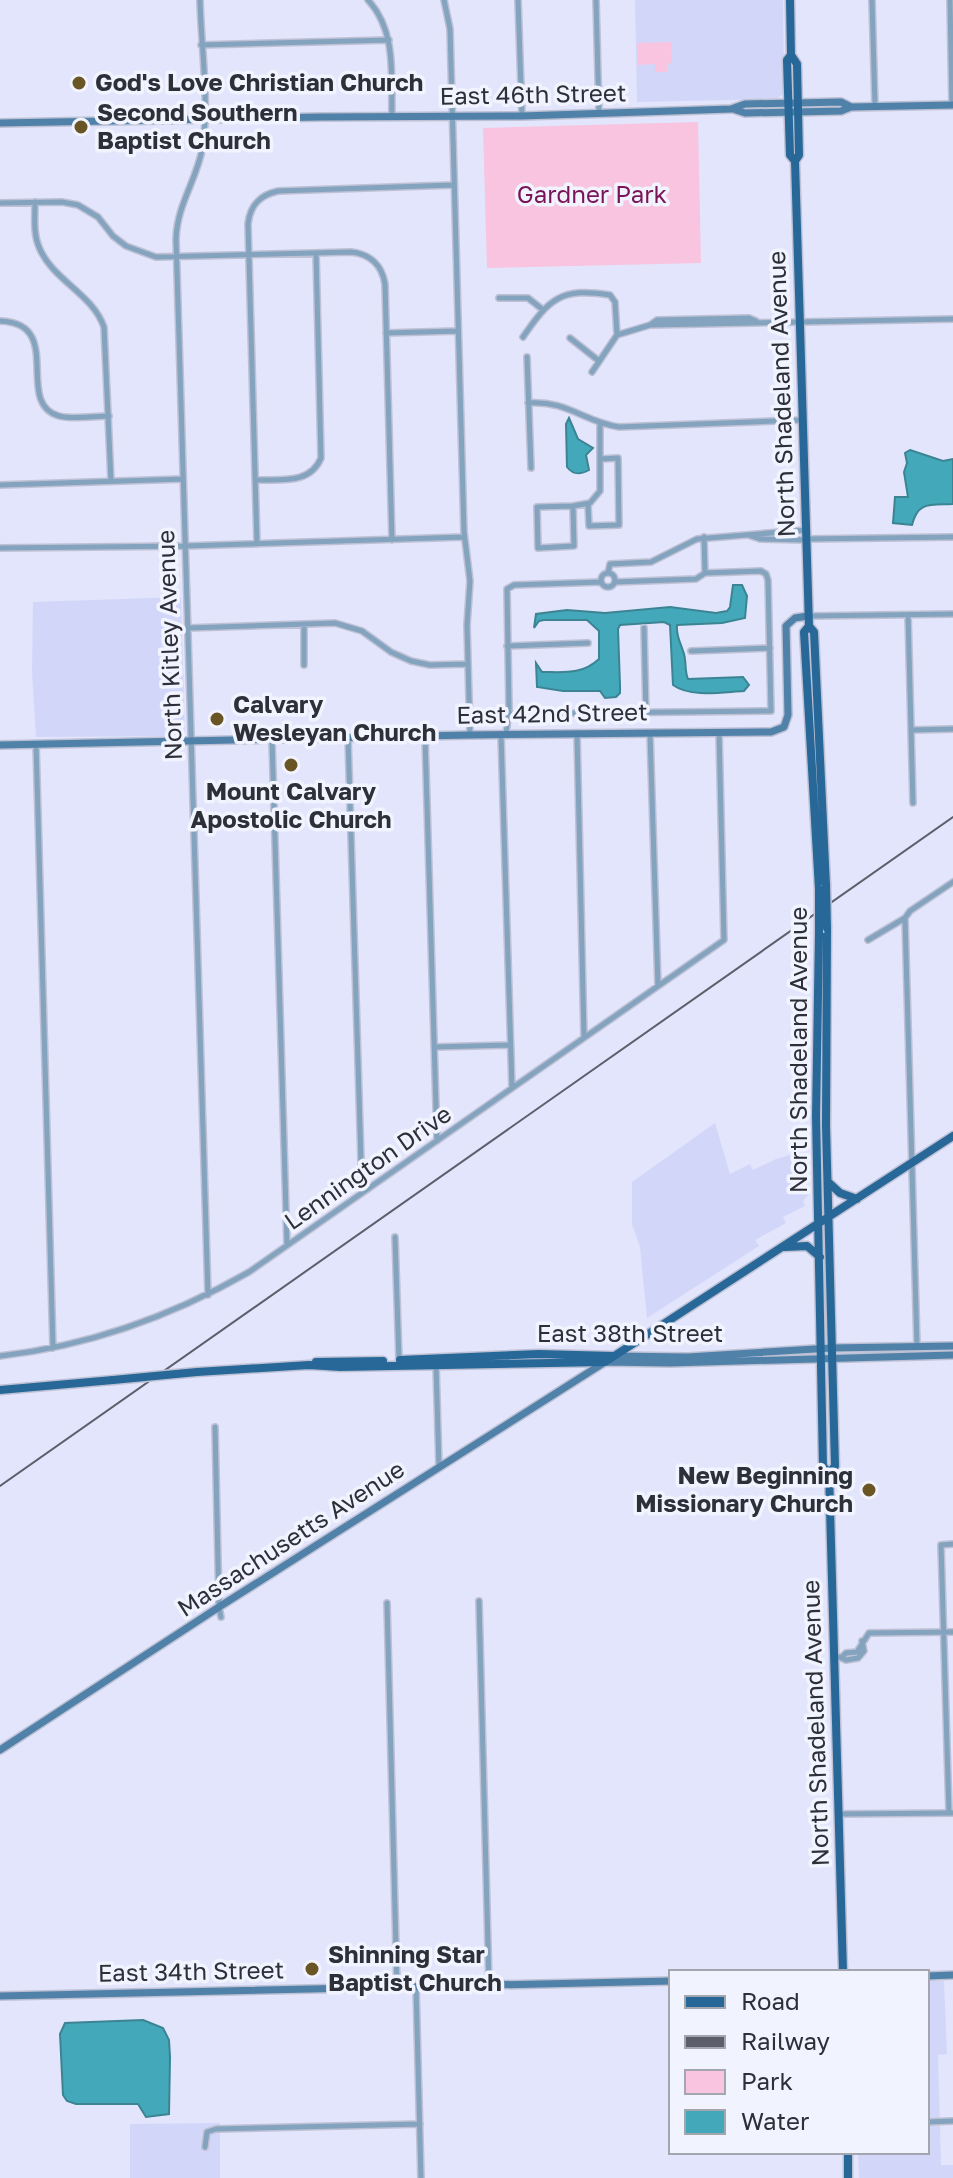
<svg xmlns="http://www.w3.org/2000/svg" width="953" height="2178" font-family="'Golos Text',sans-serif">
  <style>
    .built { fill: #d2d7fa }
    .green { fill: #f8c4df }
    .water { fill: #43a8ba; stroke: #3c8493; stroke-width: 2 }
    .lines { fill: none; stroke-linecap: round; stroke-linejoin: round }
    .street-casing { stroke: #bec1d4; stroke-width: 8 }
    .secondary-casing { stroke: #bec1d4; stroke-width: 10 }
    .primary-casing { stroke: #bec1d4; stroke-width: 11 }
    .street { stroke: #83a3be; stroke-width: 5 }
    .secondary { stroke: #5081a9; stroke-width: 7 }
    .primary { stroke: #276899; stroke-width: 8 }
    .rail { stroke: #5c5e6b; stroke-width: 2 }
    .primary-bridge-casing { stroke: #bec1d4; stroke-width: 11; stroke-linecap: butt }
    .primary-bridge { stroke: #276899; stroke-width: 8 }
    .poi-dot { fill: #6a5524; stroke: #f1f3fe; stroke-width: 3 }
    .labels { text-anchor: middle; stroke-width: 7; stroke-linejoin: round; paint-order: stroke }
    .poi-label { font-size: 24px; font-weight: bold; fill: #2d2f39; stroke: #f1f3fe; text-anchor: start }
    .street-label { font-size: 24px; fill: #2d2f39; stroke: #f1f3fe }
    .park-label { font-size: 24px; fill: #791457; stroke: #f1f3fe }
  </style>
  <rect width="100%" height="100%" fill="#e2e5fb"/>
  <!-- built -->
  <path class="built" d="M635 0H783L784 92 778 99 637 102Z
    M181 597 185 736 36 737 32 672 33 602Z
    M715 1123 730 1174 750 1164 753 1170 776 1159 793 1154 809 1194 803 1201 805 1206 783 1217 786 1223 755 1240 759 1246 647 1318 640 1247 632 1224V1182Z
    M927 1981H944L947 2054 938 2055 941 2165H953V2178H859L858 2152H927Z
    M220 2123V2178H130V2124Z"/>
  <!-- green -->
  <path class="green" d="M671 42 672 63 667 64V72H655V64L638 65 637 43Z
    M698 122 701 263 487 268 483 128Z"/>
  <!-- water -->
  <path class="water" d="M569 418 578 439 593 448 586 455 589 470C580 475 573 475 567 467L566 424Z
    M910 450 943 461 953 459V504C930 505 918 501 912 525L893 523 895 497H908L904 472 907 463 905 453Z
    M733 585H742L747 596 745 618 722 623 677 625C676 636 680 641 683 651 687 660 684 670 688 679L743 677 749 685 744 691C723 692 691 698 673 685L670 625 664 622 620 625 618 629 620 685V693L616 697 605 698 600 691H563L537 687 536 663 542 672C564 672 582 675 599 659V631L587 620H544L539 621 534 628 536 614 567 610 605 613 670 607 716 613 727 611 730 607Z
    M143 2020 163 2028 169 2040 170 2057 169 2114 146 2117 138 2104H76L67 2101 63 2095 60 2034 65 2023Z"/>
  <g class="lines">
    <defs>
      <path id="street" d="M200 0C201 46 210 105 202 150 196 181 177 205 176 239L208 1295
        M368 0C397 31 391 77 392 117
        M444 0 450 29 464 532 470 581 467 625 470 735
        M518 0 522 116
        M596 0 599 114
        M872 0 875 106
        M950 0 952 105
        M201 45 389 40
        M35 202C35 217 33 233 39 247 52 280 92 293 104 327L111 481
        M0 203 62 202 78 205 98 217 113 236 126 246 156 257 351 252C370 254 382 265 385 284L392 540
        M499 298H528L542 309
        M0 321C66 323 13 403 59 416 74 420 94 416 109 416
        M650 325 953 319
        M386 333 457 331
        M617 335 650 325 657 320 749 318 756 321
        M523 337C549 299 561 287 610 295L615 302 617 335 592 372
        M570 338 599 361
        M527 357 531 468
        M528 403C567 400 584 422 619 427L802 420
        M255 480C280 479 310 485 321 458L316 253
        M0 485 183 479
        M588 504 589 526 619 525 618 458 601 459
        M573 506 574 546 538 548 537 507Z
        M573 506 590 503 600 491V423
        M751 536 760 539 806 540
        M704 537 705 573
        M806 539 953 537
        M257 544 248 224C250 205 260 195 278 191L453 185
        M0 548 185 546 464 537
        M601 580a7 7 0 1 1 14 0a7 7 0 1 1-14 0Z
        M608 573 610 564 651 562 697 539 806 530
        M908 615 913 803
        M809 616 953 614
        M304 624V665
        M188 628 335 623 362 631 391 652 411 661 430 665 468 664
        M644 628 646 713
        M507 646 588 643
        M691 651 770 648
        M508 714 771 711 768 580 766 574 761 571 705 573 696 579 615 582
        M911 730 953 729
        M650 733 658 986
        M577 734 584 1037
        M501 735 512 1088
        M506 735 509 708 507 589 514 585 601 582
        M425 736 437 1141
        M348 737 362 1193
        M272 740 287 1245
        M36 744 53 1348
        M905 918 917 1346
        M868 940 905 918 910 911 953 882
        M434 1047 510 1045
        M395 1237 399 1360
        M0 1356C88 1346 172 1316 249 1272L724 940 719 732
        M436 1365 439 1467
        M215 1427 219 1607 221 1617
        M479 1601 489 1985
        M387 1603 397 1987
        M839 1657 846 1660 858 1658 864 1651 862 1641
        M842 1657 846 1653 857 1652 869 1633 953 1632
        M949 1813 941 1545 953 1544
        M839 1814 953 1813
        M416 1987 421 2178
        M927 2122 953 2121
        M205 2147 207 2132 216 2129 420 2124"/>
      <path id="secondary" d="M733 109 745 113 841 111 851 107 953 105
        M0 123 321 117 522 116 731 109 745 104 841 102 851 107
        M0 745 470 735 771 732 784 727 788 715 786 626 795 618 808 616
        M614 1356 688 1357 831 1348 953 1346
        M0 1750 219 1607 605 1362 670 1363 953 1355
        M927 1976 953 1975
        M0 1996 671 1981"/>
      <path id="primary" d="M790 0 791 55 797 64 799 155 795 161
        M791 55 787 60 790 155 795 161 809 626 804 632 819 889
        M809 626 814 632 826 885
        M827 928 826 1126 835 1466 829 1473
        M819 933 816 1116 823 1466 829 1473 843 1972
        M828 1182 840 1193 857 1199
        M785 1247 807 1246 820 1257
        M400 1360 539 1354 614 1356
        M316 1362 383 1361
        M197 1372 309 1365 340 1367 605 1362 953 1136
        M0 1390 113 1380
        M848 2152V2178"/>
    </defs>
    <!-- street casing -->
    <use href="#street" class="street-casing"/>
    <!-- secondary casing -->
    <use href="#secondary" class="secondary-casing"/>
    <!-- primary casing -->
    <use href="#primary" class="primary-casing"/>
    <!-- street -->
    <use href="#street" class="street"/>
    <!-- secondary -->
    <use href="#secondary" class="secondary"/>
    <!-- primary -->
    <use href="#primary" class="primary"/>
    <!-- rail -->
    <path class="rail" d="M0 1486 953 817"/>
    <defs>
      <path id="primary-bridge" d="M826 885 827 928
        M819 889V933
        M113 1380 197 1372"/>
    </defs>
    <!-- primary-bridge casing -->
    <use href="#primary-bridge" class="primary-bridge-casing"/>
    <!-- primary-bridge -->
    <use href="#primary-bridge" class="primary-bridge"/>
  </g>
  <!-- markers -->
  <g class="poi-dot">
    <circle cx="79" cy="83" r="8"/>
    <circle cx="81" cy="127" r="8"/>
    <circle cx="217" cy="719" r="8"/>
    <circle cx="291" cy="765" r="8"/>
    <circle cx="869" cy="1490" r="8"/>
    <circle cx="312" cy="1969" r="8"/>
  </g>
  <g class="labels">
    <!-- poi labels -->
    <g class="poi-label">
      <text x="95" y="91">God's Love Christian Church</text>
      <text x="97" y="121">Second Southern<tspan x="97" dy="28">Baptist Church</tspan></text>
      <text x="233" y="713">Calvary<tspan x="233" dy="28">Wesleyan Church</tspan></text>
      <text x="291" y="800" text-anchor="middle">Mount Calvary<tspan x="291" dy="28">Apostolic Church</tspan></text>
      <text x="853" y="1484" text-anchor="end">New Beginning<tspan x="853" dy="28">Missionary Church</tspan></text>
      <text x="328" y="1963">Shinning Star<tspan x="328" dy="28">Baptist Church</tspan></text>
    </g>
    <!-- street labels -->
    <g class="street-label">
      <text transform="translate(533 95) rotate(-1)" y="8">East 46th Street</text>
      <text transform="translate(782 394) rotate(-92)" y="8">North Shadeland Avenue</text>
      <text transform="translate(170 645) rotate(-92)" y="8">North Kitley Avenue</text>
      <text transform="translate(552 714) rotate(-1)" y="8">East 42nd Street</text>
      <text transform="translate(799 1050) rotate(-90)" y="8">North Shadeland Avenue</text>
      <text transform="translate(368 1168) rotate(-35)" y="8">Lennington Drive</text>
      <text x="630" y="1342">East 38th Street</text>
      <text transform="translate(291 1539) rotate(-33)" y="8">Massachusetts Avenue</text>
      <text transform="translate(816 1723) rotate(-92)" y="8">North Shadeland Avenue</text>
      <text transform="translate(191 1972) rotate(-1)" y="8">East 34th Street</text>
    </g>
    <!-- park labels -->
    <g class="park-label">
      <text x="592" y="203">Gardner Park</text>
    </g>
  </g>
  <!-- legend -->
  <rect x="669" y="1970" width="260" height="184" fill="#f1f3fe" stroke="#a3a5af" stroke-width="2"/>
  <rect x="685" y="1996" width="40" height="12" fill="#276899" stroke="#a3a5af" stroke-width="2"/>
  <text x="741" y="2010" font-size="24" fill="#2d2f39">Road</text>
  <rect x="685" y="2036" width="40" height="12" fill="#5c5e6b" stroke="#a3a5af" stroke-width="2"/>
  <text x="741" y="2050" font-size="24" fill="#2d2f39">Railway</text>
  <rect x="685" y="2070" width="40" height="24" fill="#f8c4df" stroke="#a3a5af" stroke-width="2"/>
  <text x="741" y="2090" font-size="24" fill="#2d2f39">Park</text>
  <rect x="685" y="2110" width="40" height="24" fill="#43a8ba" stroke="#a3a5af" stroke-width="2"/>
  <text x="741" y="2130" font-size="24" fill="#2d2f39">Water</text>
</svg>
